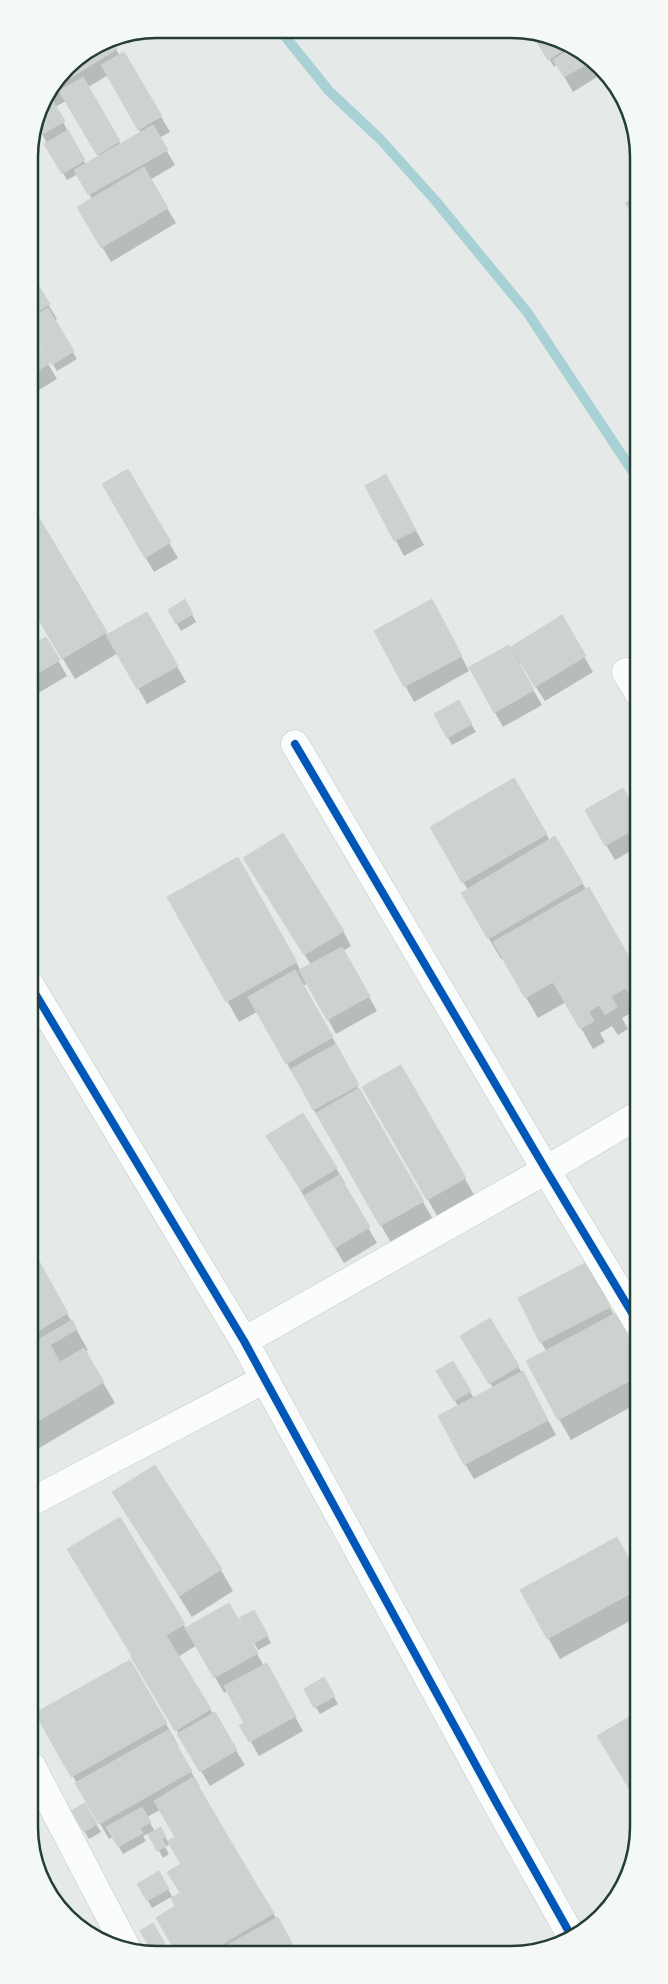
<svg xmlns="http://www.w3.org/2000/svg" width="668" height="1984" font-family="'Alegreya Sans',sans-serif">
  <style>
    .shadow { fill: #0003; fill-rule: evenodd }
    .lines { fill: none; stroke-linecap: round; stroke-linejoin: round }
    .stream { stroke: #a8d1d6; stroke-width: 10 }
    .building { fill: #cdd1cf; stroke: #ced3d1 }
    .street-casing { stroke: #c2c7c5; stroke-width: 29 }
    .street { stroke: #fbfcfc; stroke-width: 28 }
    .cycleway-casing { stroke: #f4f9f6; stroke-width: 11 }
    .cycleway { stroke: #0057b8; stroke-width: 8 }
    .rim { fill: none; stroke: #243d36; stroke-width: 2.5 }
  </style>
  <rect width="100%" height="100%" fill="#e5eae8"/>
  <!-- shadow -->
  <path class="shadow" d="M532 31 561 44 566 53 570 51 569 48 602 66 605 72 573 92 557 64 554 67Z
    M113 37 115 40 112 42 120 56 124 53 170 132 159 138 175 165 150 180 176 223 111 262 78 207 92 199 78 174 67 180 36 123 42 100 72 61 108 38ZM108 75 141 133 121 145 87 88ZM66 101 99 157 86 165 55 107Z
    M29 273 57 319 54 321 77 359 57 371 34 333 31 335 57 379 29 396Z
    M127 470 178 558 154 572 103 485Z
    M367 486 394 491 424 545 404 556Z
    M29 506 108 636 147 614 186 682 147 704 118 653 75 679 30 604Z
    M185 601 196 622 181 631 169 610Z
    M440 616 469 671 414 702 376 631Z
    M561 617 593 672 545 701 521 664 519 665 542 705 503 727 470 668 510 649Z
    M30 638 34 645 45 638 67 676 30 698Z
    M458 702 476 732 452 745 435 715Z
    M514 779 550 841 555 838 638 975V1009L622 1018 628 1029 618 1035 612 1026 600 1033 605 1042 593 1049 566 1002 538 1018 503 958 501 959 462 893 468 890 431 827Z
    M586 811 638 816V847L615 860Z
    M237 859 301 971 311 965 254 873 343 931 351 946 343 951 377 1011 336 1034 308 983 303 986 341 1053H339L365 1101 435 1223 393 1246 257 1012 239 1022 169 897Z
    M401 1066 477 1200 440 1221 364 1087Z
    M277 1151 336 1168 345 1183 343 1185 377 1243 344 1263Z
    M38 1263 88 1350 85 1352 115 1403 31 1453 30 1267Z
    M595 1279 614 1315 638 1356V1403L571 1440 559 1419 547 1352 541 1342Z
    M490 1320 531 1388 556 1435 474 1479 465 1464 458 1406 438 1372 452 1363 474 1398 493 1388 462 1336Z
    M126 1513 221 1570 233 1591 192 1617Z
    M120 1518 186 1629 229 1605 264 1666 275 1680 303 1731 259 1756 241 1725 245 1724 227 1691 224 1693 197 1645 178 1657 245 1765 210 1786 81 1570Z
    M639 1578V1616L560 1659 548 1638Z
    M254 1612 271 1643 258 1650 241 1619Z
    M130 1661 178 1745 176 1746 200 1787 198 1788 297 1953H177V1907L171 1897 152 1908 139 1884 159 1873 173 1898 181 1894 182 1865 170 1844 165 1847 169 1854 163 1858 149 1833 143 1836 146 1841 123 1854 113 1837 109 1839 85 1797 37 1714ZM160 1810 176 1837 168 1842 161 1829 155 1832 147 1817Z
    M324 1679 338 1704 320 1714 305 1689Z
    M84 1805 101 1832 89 1839 73 1812Z
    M153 1925 169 1953H154L142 1932Z"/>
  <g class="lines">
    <!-- stream -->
    <path class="stream" d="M280 30 329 91 380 139 434 199 527 312 637 478"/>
  </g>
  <!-- building -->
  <path class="building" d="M530 31H537L563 45 565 49 548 60Z
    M108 38H110L117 49 49 91 72 61Z
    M567 47 592 61 564 77 553 60 569 50Z
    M124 52 162 116 138 130 101 65Z
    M83 77 120 141 97 155 59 91Z
    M51 98 65 121 41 135 35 125 41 104Z
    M153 125 168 150 88 195 74 170Z
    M68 130 85 160 62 174 44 144Z
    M144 167 168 208 101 248 77 207Z
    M637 196V222L625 203Z
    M29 270 50 304 29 316Z
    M48 308 74 351 52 365 29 327V319Z
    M29 330 50 363 29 376Z
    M128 469 171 542 145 558 102 484Z
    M386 474 416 530 394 541 365 486Z
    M29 504 35 514 30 517Z
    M38 516 107 632 62 659 30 605V521Z
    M185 599 193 614 176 624 168 610Z
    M432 599 462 656 404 687 374 631Z
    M147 612 178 666 137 689 106 635Z
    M562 615 586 656 535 687 511 647Z
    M46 637 60 660 30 678V646Z
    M509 645 534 690 494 713 469 667Z
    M459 700 472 724 447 738 434 714Z
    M514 778 547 834 462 883 430 827Z
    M623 788 638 813V827L605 846 585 810Z
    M283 833 344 931 304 955 243 858Z
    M555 836 583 883 488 939 461 893Z
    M238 857 297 962 226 1002 167 897Z
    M589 887 638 973V995L632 999 626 988 611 996 617 1007 605 1015 599 1005 589 1012 594 1021 580 1029 553 982 525 998 493 942Z
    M342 947 370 996 327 1020 299 970Z
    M295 970 333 1037 286 1064 248 997Z
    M336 1044 359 1085 313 1110 291 1069Z
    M401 1065 466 1178 427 1200 362 1087Z
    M359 1088 424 1201 380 1226 316 1113Z
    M303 1113 337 1168 301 1190 266 1136Z
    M339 1175 370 1227 335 1248 304 1196Z
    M39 1261 68 1313 31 1335 30 1266Z
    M587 1262 610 1307 540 1343 518 1298Z
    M616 1313 638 1355V1376L558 1420 526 1361Z
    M490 1318 519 1366 489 1384 460 1336Z
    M72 1320 77 1329 50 1345 60 1362 84 1348 104 1382 31 1425V1344Z
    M453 1361 471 1391 454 1401 436 1371Z
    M523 1371 548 1420 464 1465 438 1416Z
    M155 1465 222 1569 179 1596 112 1492Z
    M120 1517 185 1624 132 1656 67 1549Z
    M617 1537 639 1577V1589L547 1639 520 1590Z
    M229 1603 258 1653 214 1678 185 1628Z
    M254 1610 268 1635 253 1644 239 1618Z
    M166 1635 211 1709 175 1731 131 1657Z
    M130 1660 167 1723 71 1777 35 1713Z
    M267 1663 296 1716 249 1742 239 1725 244 1723 224 1686Z
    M324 1677 335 1696 314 1708 304 1689Z
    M639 1711V1805L597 1736Z
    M215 1712 237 1750 200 1772 177 1734Z
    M168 1730 192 1771 99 1824 75 1783Z
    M193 1777 259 1889 170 1942 156 1918 175 1906 171 1898 180 1893 167 1872 181 1864 167 1841 175 1837 154 1801Z
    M85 1803 97 1824 84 1832 71 1811Z
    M142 1807 151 1822 140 1828 143 1833 118 1847 106 1827Z
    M161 1827 166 1837 162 1839 166 1846 157 1851 148 1834Z
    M159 1871 169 1889 147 1901 137 1884Z
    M259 1889 274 1913 208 1953H177L170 1942Z
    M278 1917 294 1947 283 1953H213Z
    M153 1923 165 1944 153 1952 140 1931Z"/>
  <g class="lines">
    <defs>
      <path id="street" d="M626 672 638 692
        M295 744 546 1170 638 1323
        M30 985 244 1341 496 1802 573 1939
        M244 1341 546 1170 638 1115
        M31 1502 265 1379
        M31 1765 128 1951"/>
    </defs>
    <!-- street casing -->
    <use href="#street" class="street-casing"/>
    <!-- street -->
    <use href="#street" class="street"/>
    <defs>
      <path id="cycleway" d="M295 744 546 1170 638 1323
        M30 985 244 1341 496 1802 573 1939"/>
    </defs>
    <!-- cycleway casing -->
    <use href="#cycleway" class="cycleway-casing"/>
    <!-- cycleway -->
    <use href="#cycleway" class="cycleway"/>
  </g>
  <!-- crop -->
  <path d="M0 0H668V1984H0ZM157 38H511A119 119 0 0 1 630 157V1827A119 119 0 0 1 511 1946H157A119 119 0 0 1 38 1827V157A119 119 0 0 1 157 38Z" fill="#f4f9f6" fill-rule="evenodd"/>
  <path class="rim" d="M157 38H511A119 119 0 0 1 630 157V1827A119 119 0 0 1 511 1946H157A119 119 0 0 1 38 1827V157A119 119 0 0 1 157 38Z"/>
</svg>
